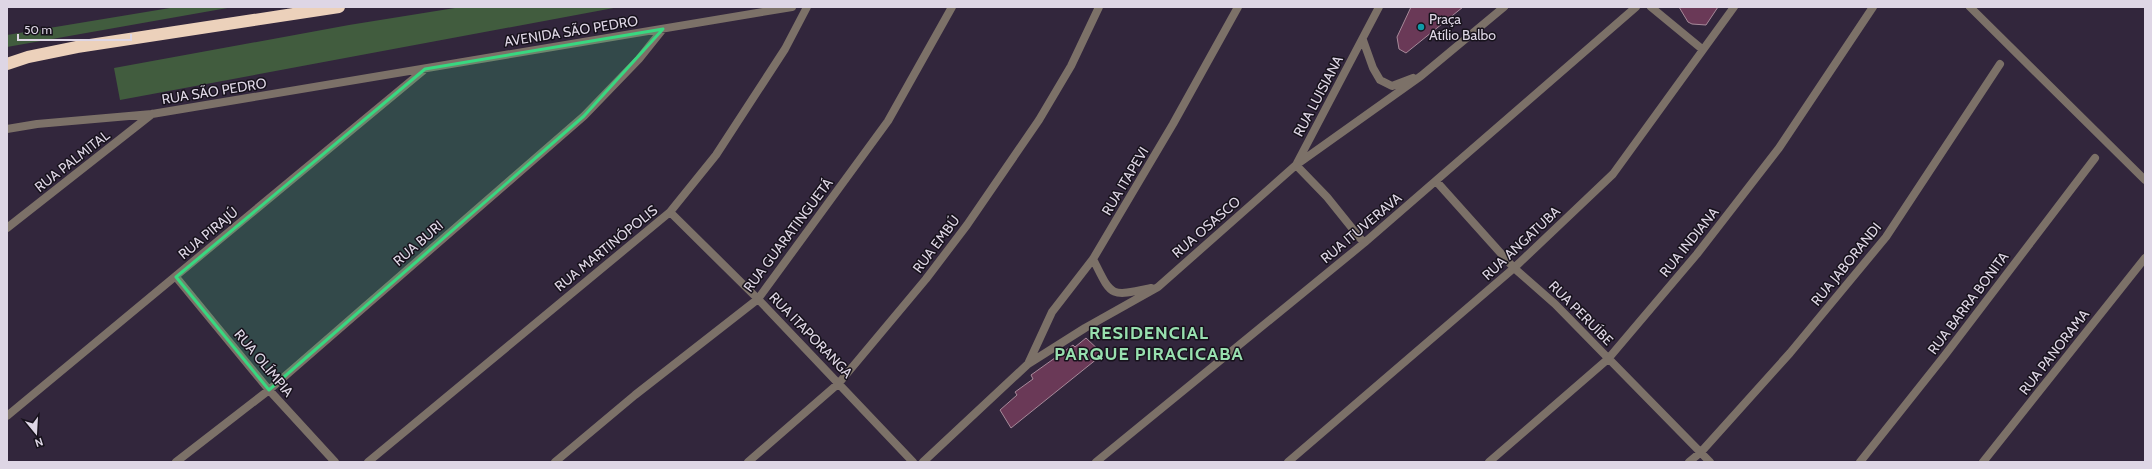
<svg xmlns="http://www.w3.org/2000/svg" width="2152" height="469" font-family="Cabin,sans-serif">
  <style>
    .green { fill: #415c3e }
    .building { fill: #6a3957; stroke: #a78a9a }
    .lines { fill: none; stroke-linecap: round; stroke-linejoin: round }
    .lane { stroke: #7c7168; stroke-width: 8 }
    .street { stroke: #7c7168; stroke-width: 8 }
    .highway { stroke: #ecd1bb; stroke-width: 12 }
    .marked { fill: #38d880; fill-opacity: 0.2; stroke: #38d880; stroke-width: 3; stroke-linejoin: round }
    .culture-dot { fill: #0f9aa8; stroke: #17121c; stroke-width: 1.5 }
    .labels { text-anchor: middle; stroke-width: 3; stroke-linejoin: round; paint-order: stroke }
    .poi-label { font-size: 14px; fill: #ded6e5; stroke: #17121c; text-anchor: start }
    .street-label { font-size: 14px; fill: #ded6e5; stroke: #17121c }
    .district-label { font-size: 18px; font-weight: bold; letter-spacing: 1px; fill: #98e0af; stroke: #17121c }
  </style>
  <rect width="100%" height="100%" fill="#32263c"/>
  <!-- green -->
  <path class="green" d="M176 7H233L7 47V35Z
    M461 7H619L120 100 114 68 349 25Z"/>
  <!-- building -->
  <path class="building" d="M1411 7H1463L1406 53 1399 49 1397 37Z
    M1679 7H1718L1706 25 1692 24 1688 22Z
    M1086 338 1103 354 1011 428 1000 410 1017 395 1015 392 1033 379 1031 375 1073 345 1075 347Z"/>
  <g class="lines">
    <!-- lane -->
    <path class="lane" d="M1970 7 2145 180"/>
    <!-- street -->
    <path class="street" d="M1651 7 1702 49
      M1363 40 1373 68 1380 80 1392 86 1413 78
      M7 129 37 124 152 114 792 7
      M1297 163 1379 7
      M1296 165 1327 197 1364 243
      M1436 181 1514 268 1555 304 1710 462
      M670 212 758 299 913 462
      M7 228 152 114
      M1093 259C1112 297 1109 297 1151 288
      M176 277 269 390 335 462
      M1028 364 1052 312 1093 259 1173 124 1238 7
      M7 416 424 70
      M176 462 269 390 584 116 639 59 663 29
      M368 462 670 212 716 155 785 49 807 7
      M555 462 635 395 758 299 888 121 952 7
      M748 462 839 383 926 279 967 225 1039 120 1071 66 1099 7
      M923 462 1028 364 1085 328 1158 287 1296 165 1421 76 1504 7
      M1096 462 1364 243 1636 7
      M1288 462 1514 268 1613 174 1734 7
      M1489 462 1608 359 1697 254 1779 148 1873 7
      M1689 462 1701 452 1790 353 1886 237 2000 64
      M1860 462 1945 355 2095 158
      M1983 462 2145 258"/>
    <!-- highway -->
    <path class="highway" d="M7 64 28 57 77 47 339 7"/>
  </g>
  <!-- marked area -->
  <path class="marked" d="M663 29 584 116 269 390 176 277 425 69Z"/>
  <!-- markers -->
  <circle class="culture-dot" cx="1421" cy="27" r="4"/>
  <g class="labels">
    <!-- poi labels -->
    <g class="poi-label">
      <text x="1429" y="24">Praça<tspan x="1429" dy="16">Atílio Balbo</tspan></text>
    </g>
    <!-- street labels -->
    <g class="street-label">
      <text transform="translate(571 31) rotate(-9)" y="5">AVENIDA SÃO PEDRO</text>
      <text transform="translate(214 91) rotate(-9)" y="5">RUA SÃO PEDRO</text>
      <text transform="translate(1318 96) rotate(-62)" y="5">RUA LUISIANA</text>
      <text transform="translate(72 161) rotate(-38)" y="5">RUA PALMITAL</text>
      <text transform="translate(1125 181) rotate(-59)" y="5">RUA ITAPEVI</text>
      <text transform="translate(1206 227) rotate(-41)" y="5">RUA OSASCO</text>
      <text transform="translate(1361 228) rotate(-40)" y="5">RUA ITUVERAVA</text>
      <text transform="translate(208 233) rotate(-40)" y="5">RUA PIRAJÚ</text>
      <text transform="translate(788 235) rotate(-53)" y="5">RUA GUARATINGUETÁ</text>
      <text transform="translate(1689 242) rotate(-51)" y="5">RUA INDIANA</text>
      <text transform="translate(418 243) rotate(-41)" y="5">RUA BURI</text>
      <text transform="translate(1521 243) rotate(-43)" y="5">RUA ANGATUBA</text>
      <text transform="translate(936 244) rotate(-53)" y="5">RUA EMBÚ</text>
      <text transform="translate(606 248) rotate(-39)" y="5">RUA MARTINÓPOLIS</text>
      <text transform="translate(1846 264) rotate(-51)" y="5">RUA JABORANDI</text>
      <text transform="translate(1968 303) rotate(-53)" y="5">RUA BARRA BONITA</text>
      <text transform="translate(1581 313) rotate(45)" y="5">RUA PERUÍBE</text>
      <text transform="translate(811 335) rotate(46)" y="5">RUA ITAPORANGA</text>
      <text transform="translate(2054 352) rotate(-52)" y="5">RUA PANORAMA</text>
      <text transform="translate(264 363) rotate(50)" y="5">RUA OLÍMPIA</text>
    </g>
    <!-- district labels -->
    <g class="district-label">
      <text x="1149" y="339">RESIDENCIAL<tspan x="1149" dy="21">PARQUE PIRACICABA</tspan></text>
    </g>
  </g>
  <!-- border -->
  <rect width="2152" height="469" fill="none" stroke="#ded6e5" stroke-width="16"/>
  <!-- north arrow -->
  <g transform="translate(36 433) rotate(162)" stroke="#17121c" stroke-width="3" paint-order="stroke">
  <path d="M0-3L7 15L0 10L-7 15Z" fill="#ded6e5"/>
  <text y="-6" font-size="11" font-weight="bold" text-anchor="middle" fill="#ded6e5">N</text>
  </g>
  <!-- scale -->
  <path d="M18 34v6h113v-6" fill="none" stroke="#ded6e5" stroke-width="2"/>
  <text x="24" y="34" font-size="12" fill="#ded6e5" stroke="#17121c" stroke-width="3" paint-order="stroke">50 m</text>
</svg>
